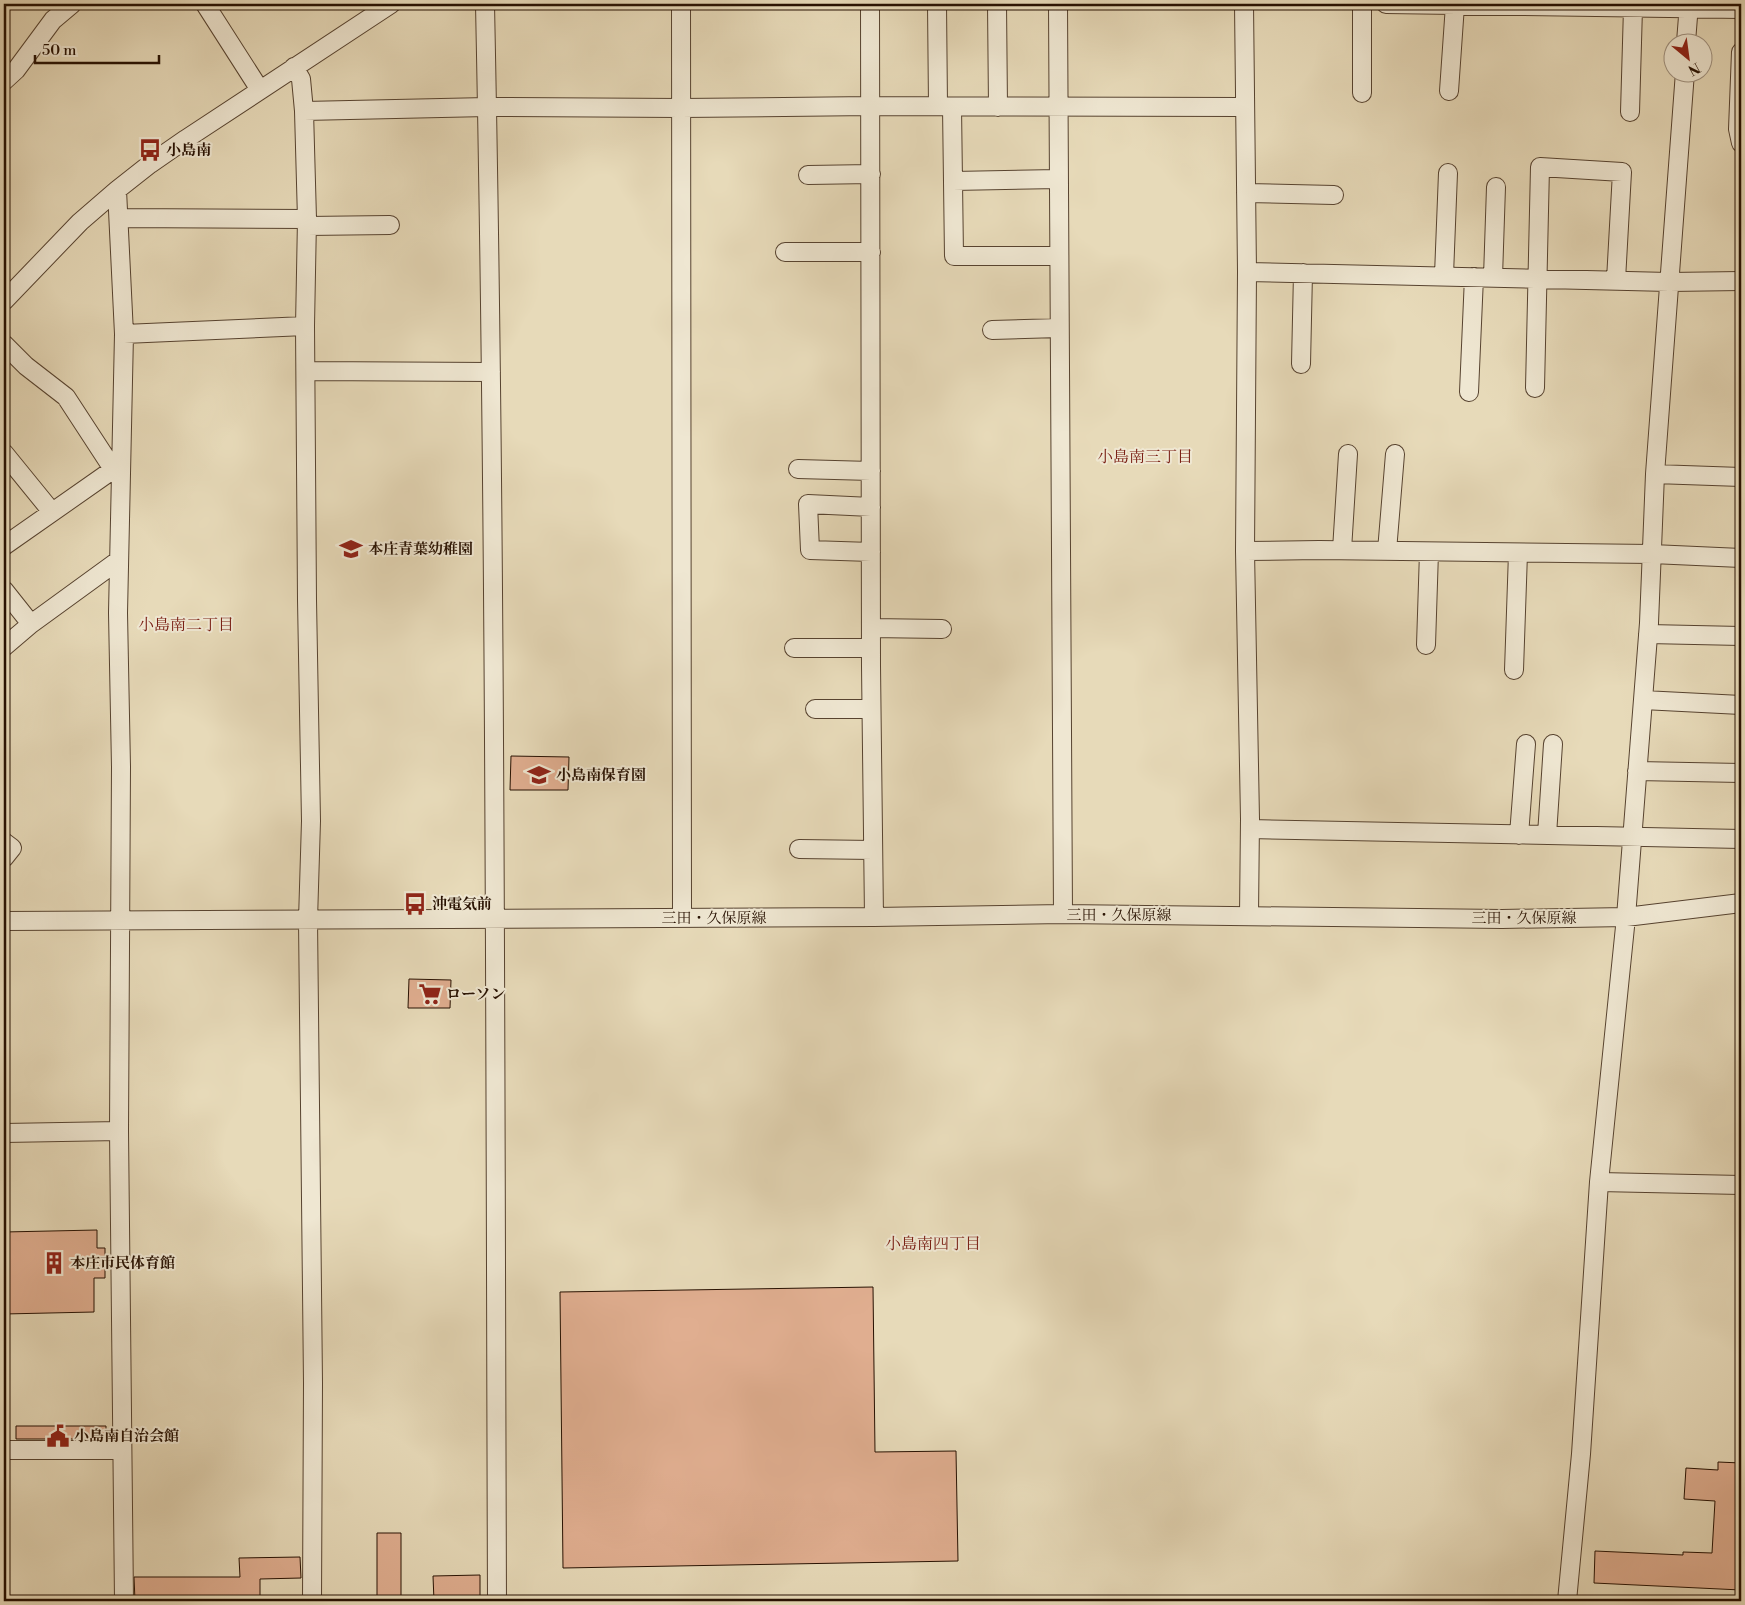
<svg xmlns="http://www.w3.org/2000/svg" width="1745" height="1605" font-family="'Libre Bodoni','Noto Serif JP',serif">
  <style>
    .building { fill: #e0ae90; stroke: #271102 }
    .lines { fill: none; stroke-linecap: round; stroke-linejoin: round }
    .minor-casing { stroke: #574330; stroke-width: 20 }
    .minor { stroke: #efe7d2; stroke-width: 18 }
    .labels { text-anchor: middle; stroke-width: 4; stroke-linejoin: round; paint-order: stroke }
    .poi-label { font-size: 15px; font-weight: bold; fill: #271102; stroke: #efe7d2; text-anchor: start }
    .street-label { font-size: 15px; fill: #271102; stroke: #efe7d2 }
    .neighbourhood-label { font-size: 16px; fill: #7a1f14; stroke: #efe7d2 }
  </style>
  <rect width="100%" height="100%" fill="#e7dab9"/>
  <filter id="stains"><feTurbulence type="fractalNoise" baseFrequency=".004" numOctaves="4"/><feColorMatrix values="0 0 0 0 .2 0 0 0 0 .09 0 0 0 0 .02 0 0 0 .5 -.17"/></filter>
  <radialGradient id="worn" r=".72"><stop offset=".6" stop-color="#630" stop-opacity="0"/><stop offset="1" stop-color="#630" stop-opacity=".3"/></radialGradient>
  <!-- building -->
  <path class="building" d="M511 756 569 757 568 790H510Z
    M409 979 451 980 450 1008H408Z
    M97 1230V1248H105V1278H94V1312L4 1314V1232Z
    M873 1287 875 1452 956 1451 958 1561 563 1568 560 1292Z
    M16 1426H106V1439H16Z
    M1718 1462 1741 1463V1590L1594 1583 1595 1551 1683 1555V1552L1712 1553 1715 1501 1684 1499 1686 1468 1718 1470Z
    M377 1533H401V1598L377 1599Z
    M300 1557 301 1578 260 1579V1601H135L134 1577H240L239 1558Z
    M480 1575V1601H434L433 1576Z"/>
  <g class="lines">
    <defs>
      <path id="minor" d="M205 4 260 90
        M485 4C496 536 495 1069 497 1601
        M681 4 682 918
        M870 4 871 666 874 917
        M937 4 938 106
        M997 4 998 107
        M1058 4 1063 914
        M1244 4 1247 272 1245 551 1250 819 1249 915
        M1386 4 1741 9
        M1686 42 1689 4
        M1741 52 1738 129 1741 143
        M294 67 301 79 304 111 307 219 305 326 307 600 311 821 308 920 313 1383 312 1601
        M4 81 16 70 53 20 72 4
        M1449 91 1455 5
        M1362 93V4
        M952 107 954 256H1058
        M304 111 487 107 681 108 871 106 1244 107
        M1630 112 1633 8
        M808 175 871 174
        M953 181 1058 179
        M117 190 124 334 118 613 121 767 119 1131 124 1601
        M1246 193 1334 195
        M119 218 307 219
        M307 226 390 225
        M785 252H871
        M1247 272 1669 282 1741 281
        M1444 275 1448 173
        M1493 277 1496 187
        M4 301 80 222 117 190 150 164 186 139 391 4
        M992 330 1059 328
        M124 334 305 326
        M4 344 26 366 66 397 113 469
        M1301 364 1303 273
        M306 371 491 372
        M1535 388 1540 167 1622 172 1616 280
        M1469 392 1474 277
        M4 453 52 512
        M798 469 871 471
        M1655 474 1741 477
        M871 507 808 504 810 550 871 552
        M4 546 121 464
        M1342 550 1348 454
        M1245 551 1319 550 1652 554 1741 558
        M1387 551 1395 454
        M4 590 31 624
        M871 628 942 629
        M1648 634 1741 636
        M1426 645 1429 552
        M4 647 31 624 119 560
        M794 648H871
        M1514 670 1518 553
        M1643 700 1741 705
        M815 709H871
        M1637 771 1741 773
        M1250 829 1741 839
        M1519 835 1526 744
        M1547 835 1553 744
        M4 842 12 848 4 858
        M799 849 873 850
        M4 921 874 917 1063 914 1502 919 1626 917 1741 903
        M4 1133 119 1131
        M1599 1182 1741 1185
        M4 1450H121
        M1567 1601 1581 1454 1599 1182 1626 917 1649 623 1655 474 1685 72"/>
    </defs>
    <!-- minor casing -->
    <use href="#minor" class="minor-casing"/>
    <!-- minor -->
    <use href="#minor" class="minor"/>
  </g>
  <!-- icons -->
  <defs>
    <symbol id="bus-bare" viewBox="-9 -9 18 18"><path d="M-5-6H5V4H4V6H2V4H-2V6H-4V4H-5ZM-3.5-4V0h7V-4ZM-3.5 1.2v1.5H-2V1.2ZM2 1.2v1.5H3.5V1.2Z" fill="#8f2418" stroke="#efe7d2" stroke-width="2.5" paint-order="stroke"/></symbol>
    <symbol id="school-bare" viewBox="-9 -9 18 18"><path d="M0-5L7-2L0 1L-7-2ZM-4 1L0 2.5L4 1V4Q0 6-4 4Z" fill="#8f2418" stroke="#efe7d2" stroke-width="2.5" paint-order="stroke"/></symbol>
    <symbol id="supermarket-bare" viewBox="-9 -9 18 18"><path d="M-6-5.5h2.5l.6 2H6L4.5 2H-2.5L-4.4-4H-6ZM-1.5 3.2a1.3 1.3 0 1 0 .1 0ZM3 3.2a1.3 1.3 0 1 0 .1 0Z" fill="#8f2418" stroke="#efe7d2" stroke-width="2.5" paint-order="stroke"/></symbol>
    <symbol id="building-bare" viewBox="-9 -9 18 18"><path d="M-4-6H4V6H1V3H-1V6H-4ZM-2.5-4.3h1.7v1.8h-1.7ZM.8-4.3h1.7v1.8H.8ZM-2.5-1h1.7V.8h-1.7ZM.8-1h1.7V.8H.8Z" fill="#8f2418" stroke="#efe7d2" stroke-width="2.5" paint-order="stroke"/></symbol>
    <symbol id="civic-bare" viewBox="-9 -9 18 18"><path d="M-.6-6.5H3V-4.5H.6V-3L4-1V1h2V6H-6V1h2V-1L-.6-3ZM-1.2 2.5V6h2.4V2.5Z" fill="#8f2418" stroke="#efe7d2" stroke-width="2.5" paint-order="stroke"/></symbol>
  </defs>
  <g fill-rule="evenodd">
    <use href="#bus-bare" x="134" y="134" width="32" height="32"/>
    <use href="#school-bare" x="335" y="533" width="32" height="32"/>
    <use href="#school-bare" x="523" y="759" width="32" height="32"/>
    <use href="#bus-bare" x="399" y="888" width="32" height="32"/>
    <use href="#supermarket-bare" x="414" y="978" width="32" height="32"/>
    <use href="#building-bare" x="38" y="1247" width="32" height="32"/>
    <use href="#civic-bare" x="42" y="1420" width="32" height="32"/>
  </g>
  <g class="labels">
    <!-- poi labels -->
    <g class="poi-label">
      <text x="166" y="155">小島南</text>
      <text x="368" y="554">本庄青葉幼稚園</text>
      <text x="556" y="780">小島南保育園</text>
      <text x="432" y="909">沖電気前</text>
      <text x="446" y="999">ローソン</text>
      <text x="70" y="1268">本庄市民体育館</text>
      <text x="74" y="1441">小島南自治会館</text>
    </g>
    <!-- street labels -->
    <g class="street-label">
      <text x="1119" y="920">三田・久保原線</text>
      <text x="714" y="923">三田・久保原線</text>
      <text x="1524" y="923">三田・久保原線</text>
    </g>
    <!-- neighbourhood labels -->
    <g class="neighbourhood-label">
      <text x="1145" y="462">小島南三丁目</text>
      <text x="186" y="630">小島南二丁目</text>
      <text x="933" y="1249">小島南四丁目</text>
    </g>
  </g>
  <!-- margin -->
  <rect width="1745" height="1605" fill="none" stroke="#e7dab9" stroke-width="20"/>
  <rect x="5" y="5" width="1735" height="1595" fill="none" stroke="#271102" stroke-width="2.5"/>
  <rect x="10" y="10" width="1725" height="1585" fill="none" stroke="#271102"/>
  <!-- north arrow -->
  <g transform="translate(1688 58) rotate(151)"><circle r="24" fill="#efe7d2" stroke="#9f917f"/>
  <path d="M0-4L9 19L0 12L-9 19Z" fill="#8f2418"/>
  <text y="-8" font-size="14" font-weight="bold" text-anchor="middle" fill="#271102">N</text>
  </g>
  <!-- scale -->
  <path d="M35 55v8h124v-8" fill="none" stroke="#271102" stroke-width="2.5"/>
  <text x="42" y="55" font-size="15" fill="#271102" stroke="#efe7d2" stroke-width="4" paint-order="stroke">50 m</text>
  <rect width="100%" height="100%" filter="url(#stains)"/>
  <rect width="100%" height="100%" fill="url(#worn)"/>
</svg>
